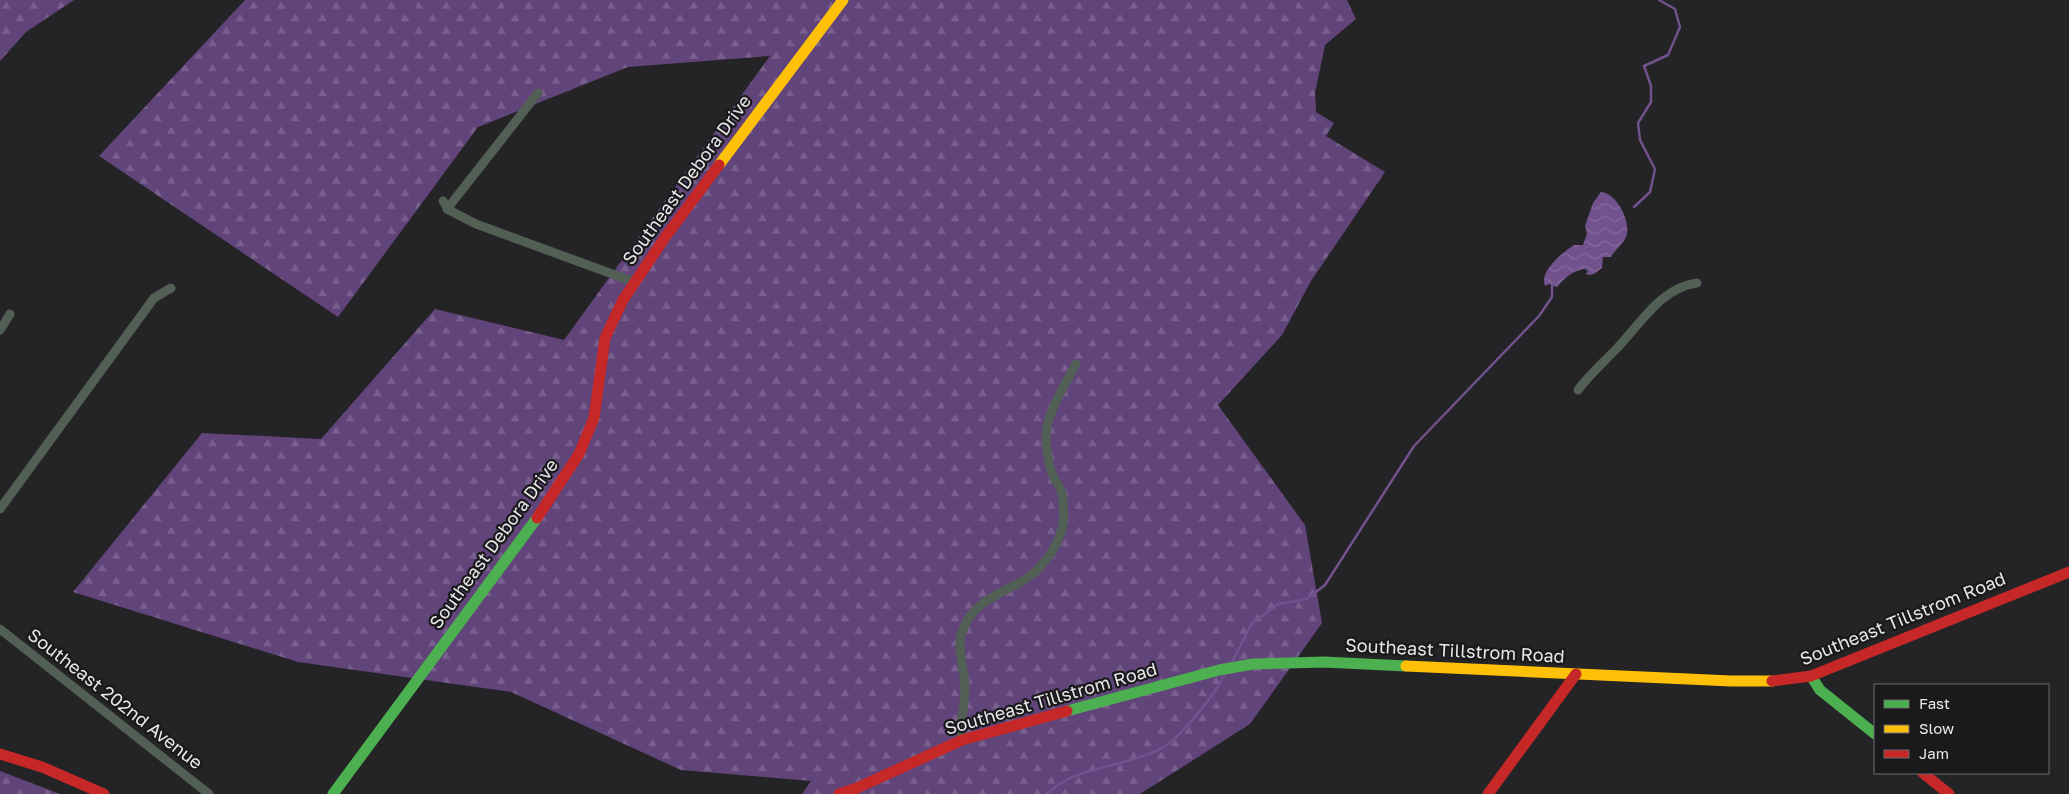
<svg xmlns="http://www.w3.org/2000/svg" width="2069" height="794" font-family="'Golos Text',sans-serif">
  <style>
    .forest { fill: url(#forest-firs) }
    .water { fill: url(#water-waves) }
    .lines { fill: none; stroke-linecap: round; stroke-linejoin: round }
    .stream { stroke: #71528d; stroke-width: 2.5 }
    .street { stroke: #515f55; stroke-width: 9 }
    .fast { stroke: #4caf50; stroke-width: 11 }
    .slow { stroke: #ffc107; stroke-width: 11 }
    .jam { stroke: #c62828; stroke-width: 11 }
    .labels { text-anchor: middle; stroke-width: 4.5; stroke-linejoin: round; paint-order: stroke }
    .street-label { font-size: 18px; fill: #e8e7ea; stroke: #1a191c }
  </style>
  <defs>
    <pattern id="forest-firs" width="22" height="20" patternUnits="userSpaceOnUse" patternTransform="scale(1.25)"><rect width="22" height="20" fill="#61447a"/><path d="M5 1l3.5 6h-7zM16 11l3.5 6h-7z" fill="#785f8d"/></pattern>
    <pattern id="water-waves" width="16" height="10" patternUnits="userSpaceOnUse" patternTransform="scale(1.25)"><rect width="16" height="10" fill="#71528d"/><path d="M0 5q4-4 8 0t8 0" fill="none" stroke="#856b9d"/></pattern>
  </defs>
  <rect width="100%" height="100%" fill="#242325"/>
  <!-- forest -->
  <path class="forest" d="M0 0H74L26 32 0 61Z
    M245 0H1347L1356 19 1325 45 1315 93 1316 112 1334 123 1326 136 1385 172 1311 281 1282 335 1218 405 1305 525 1322 623 1250 724 1140 794H802L811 781 681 770 511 692 298 662 73 592 202 433 321 439 435 309 564 340 770 56 628 67 478 127 338 317 99 156Z
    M0 771 60 794H0Z"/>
  <!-- water -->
  <path class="water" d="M1601 192C1617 193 1632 223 1626 237 1623 244 1615 250 1611 257H1603L1602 268 1594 274 1588 275 1586 274 1588 271 1585 269C1573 270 1565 278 1557 287L1549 284 1545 286C1539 271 1562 253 1574 245H1583L1587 234 1585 226 1593 203Z"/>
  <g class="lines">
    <!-- stream -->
    <path class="stream" d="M1634 207 1650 192 1655 169 1640 140 1638 123 1651 102V86L1644 66 1668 55 1680 27 1675 9 1659 0
      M1232 662 1252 623 1278 604 1307 599 1325 585 1414 446 1539 316 1552 297V286L1555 283
      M1046 794C1054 788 1065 779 1075 776 1103 765 1136 762 1162 748 1180 738 1215 694 1224 676"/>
    <!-- street -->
    <path class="street" d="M443 201 447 207V209L476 224 634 282
      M447 209 538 93
      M0 330 10 314
      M1578 390C1591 373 1606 360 1620 345 1642 321 1663 287 1697 283
      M0 509 154 298 171 288
      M0 629 209 794
      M962 740C959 722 965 706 965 688 965 670 957 653 961 635 970 602 999 595 1024 580 1041 570 1057 548 1062 529 1065 518 1064 499 1060 488 1057 482 1053 477 1051 471 1048 460 1046 445 1046 434 1047 413 1066 383 1076 364"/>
    <!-- fast -->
    <path class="fast" d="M1811 676 1820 690 1875 734
      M1067 711 1219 670 1253 664 1324 662 1406 666
      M333 794 537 518"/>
    <!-- slow -->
    <path class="slow" d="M719 165 843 0
      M1406 666 1731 681H1772"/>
    <!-- jam -->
    <path class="jam" d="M537 518 579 454 594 418 605 338 623 300 666 236 719 165
      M1772 681 1811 676 2069 572
      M0 754 42 767 104 794
      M1923 773 1949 794
      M839 794 857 788 962 740 1067 711
      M1488 794 1576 674"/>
  </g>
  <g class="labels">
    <!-- street labels -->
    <g class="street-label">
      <text transform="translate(687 180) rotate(-54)" y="6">Southeast Debora Drive</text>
      <text transform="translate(494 544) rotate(-54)" y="6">Southeast Debora Drive</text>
      <text transform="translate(1903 619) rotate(-22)" y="6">Southeast Tillstrom Road</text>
      <text transform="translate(1455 651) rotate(3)" y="6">Southeast Tillstrom Road</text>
      <text transform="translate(115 699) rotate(38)" y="6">Southeast 202nd Avenue</text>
      <text transform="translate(1051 699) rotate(-16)" y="6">Southeast Tillstrom Road</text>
    </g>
  </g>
  <!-- legend -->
  <rect x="1874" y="684" width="175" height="90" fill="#1a191c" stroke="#6c6b6e"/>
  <rect x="1884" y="700" width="25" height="8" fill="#4caf50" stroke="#6c6b6e"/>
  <text x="1919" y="709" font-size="15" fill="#e8e7ea">Fast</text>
  <rect x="1884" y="725" width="25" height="8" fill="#ffc107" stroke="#6c6b6e"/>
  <text x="1919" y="734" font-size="15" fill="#e8e7ea">Slow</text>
  <rect x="1884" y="750" width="25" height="8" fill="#c62828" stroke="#6c6b6e"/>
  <text x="1919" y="759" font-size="15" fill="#e8e7ea">Jam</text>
</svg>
